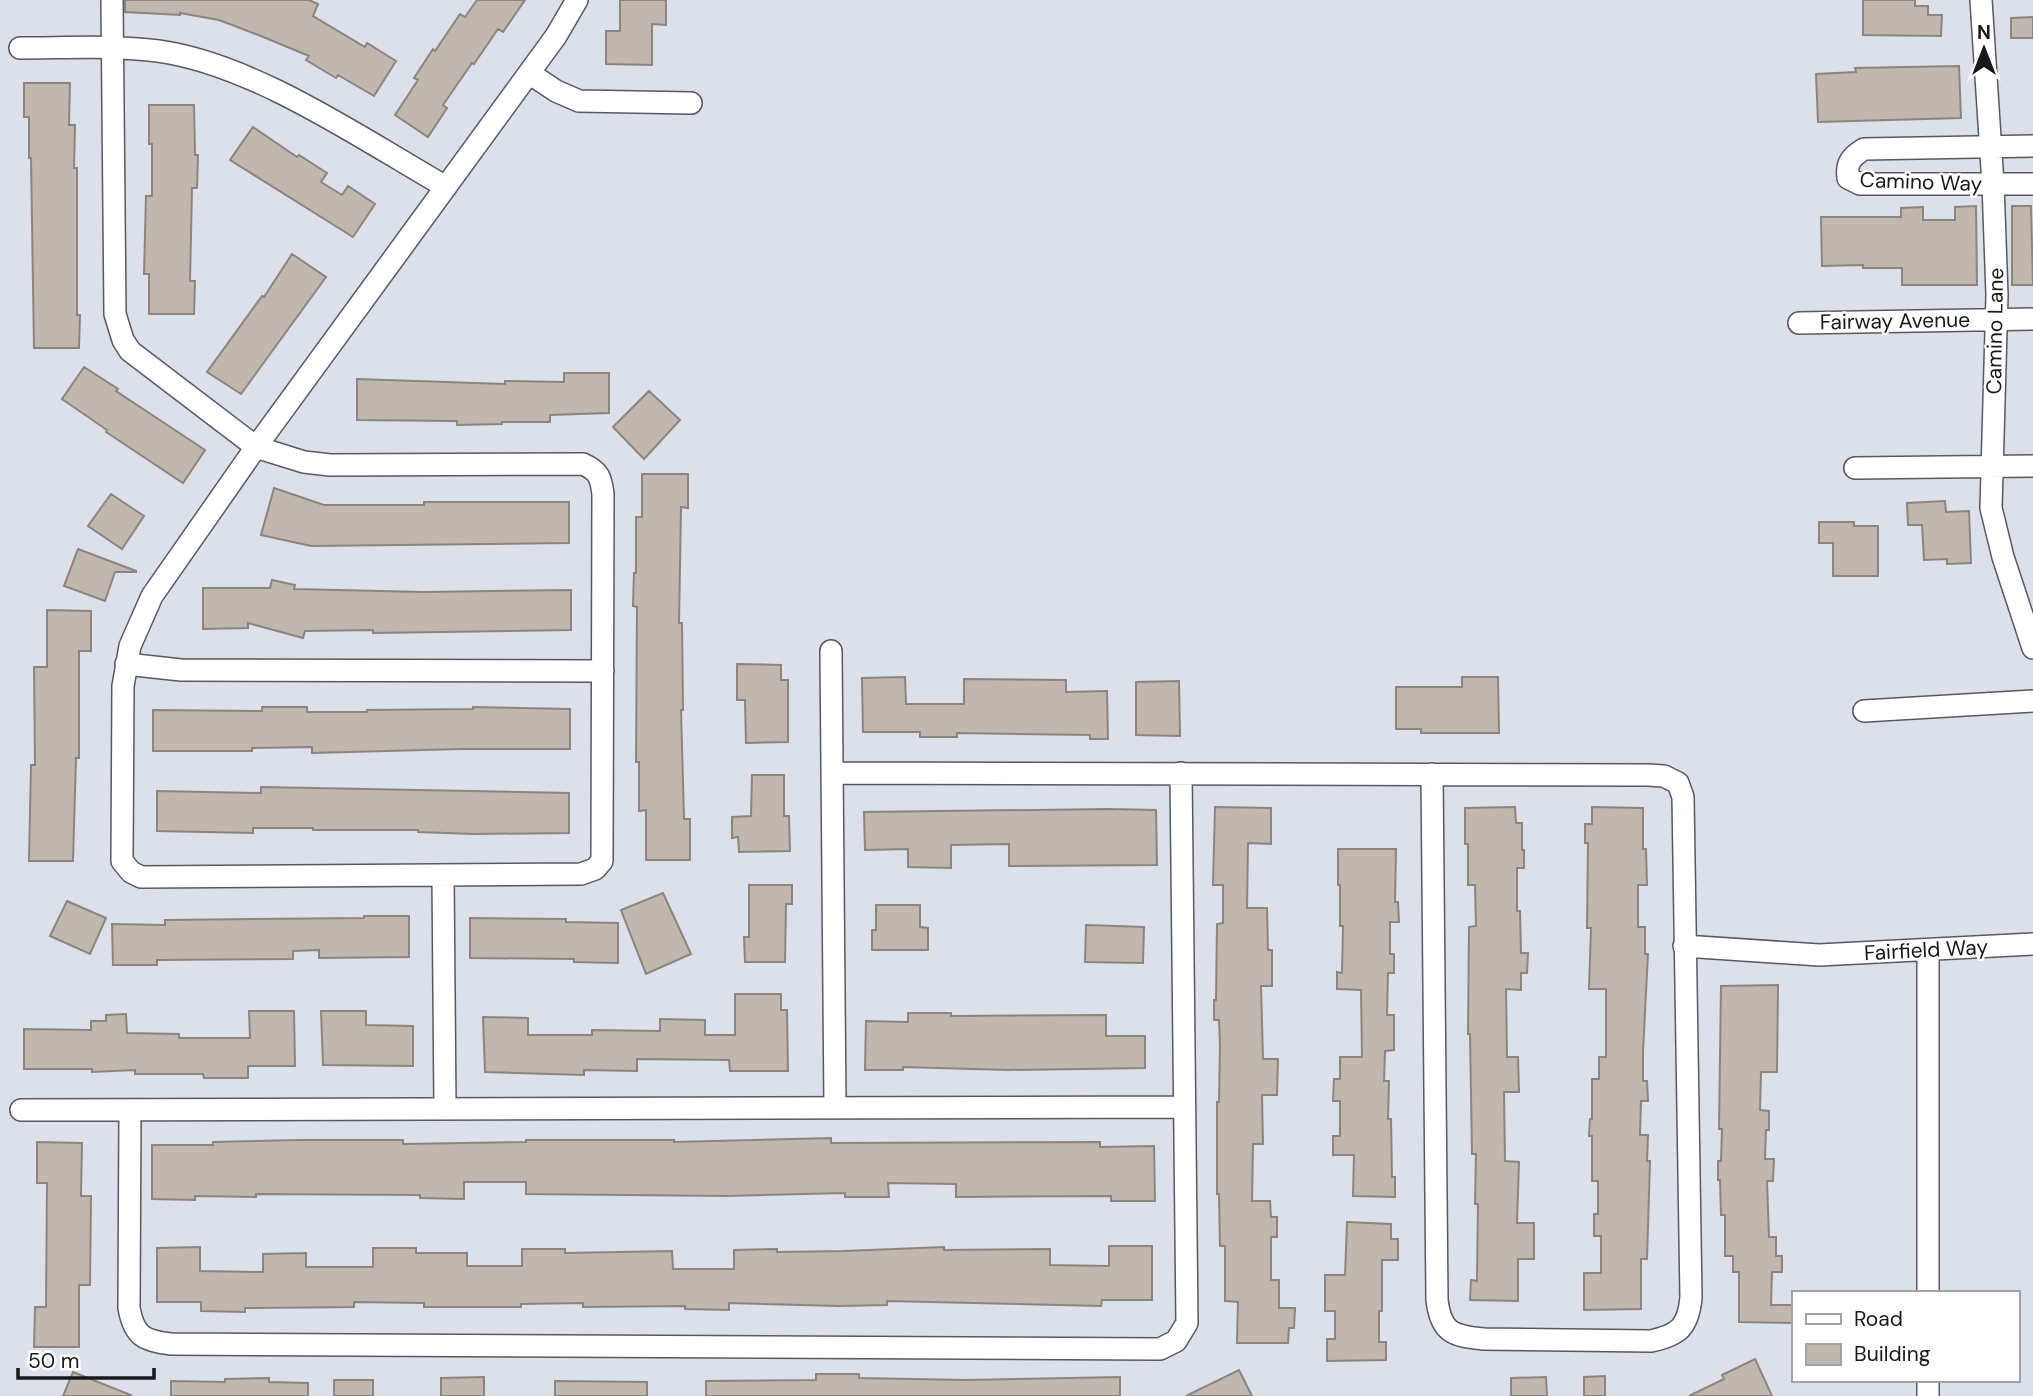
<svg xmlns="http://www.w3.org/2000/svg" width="2033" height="1396" font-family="'DM Sans',sans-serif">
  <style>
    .building { fill: #c0b7af; stroke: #8d847d; stroke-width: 2 }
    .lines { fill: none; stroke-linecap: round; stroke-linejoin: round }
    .minor-casing { stroke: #555962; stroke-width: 24 }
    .minor { stroke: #fff; stroke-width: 21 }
    .labels { text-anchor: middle; stroke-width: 5; stroke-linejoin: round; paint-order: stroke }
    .street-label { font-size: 21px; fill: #16181c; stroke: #fff }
  </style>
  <rect width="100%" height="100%" fill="#dbe0eb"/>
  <!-- building -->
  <path class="building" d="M125 0H309L318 4 313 16 365 47 367 43 396 61 374 96 338 75 336 78 306 60 309 56 261 36 219 20 180 13V15L125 12Z
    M477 0H525L503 32 498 29 474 64 472 63 443 105 447 108 428 137 395 115 418 80 414 78 433 49 435 51 460 14 465 17Z
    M620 0H666V25L652 24V65L606 64V31H620Z
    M1863 0H1915V6H1928V15H1942L1941 36 1863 35Z
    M2033 17V38H2011V18Z
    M1959 66 1961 118 1818 122 1816 74 1856 72 1855 68Z
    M24 83H70L69 125H75L74 168H77V315H80L79 348H34L31 158H29V117H24Z
    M149 105H194L195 155H198L197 188H192L190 281H195L194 314H149V274H144L146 196H152V144H149Z
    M253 127 297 157 299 155 327 173 321 182 342 195 348 186 375 204 353 237 230 160Z
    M1976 206 1977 285H1902V268H1863V265L1822 266 1821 217H1901V208L1923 207V220H1955V207Z
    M2012 206H2031L2033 285H2012Z
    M292 254 326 277 241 394 207 372 262 296 264 297Z
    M84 367 118 389 116 391 205 450 183 483 106 432 107 430 62 399Z
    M564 373H609V413L550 415V422H502V424L457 425V421L357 420V379L505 384V381L564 382Z
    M649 391 680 420 644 459 613 427Z
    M642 474H688V508L681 507 679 623H682L683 710H681L684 819H690V860H646V810L639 811V762H636L637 607 633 606 634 573H636V517H642Z
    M274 488 324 505H424V502H569V543L311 546 261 535Z
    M111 494 144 516 122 549 88 526Z
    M1945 501 1946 512 1969 511 1971 563 1947 564V559L1924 560 1922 525H1908L1907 503Z
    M1819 522H1854V526H1878V576H1833V543H1819Z
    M78 549 136 571V572H115L105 601 64 586Z
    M272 580 295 585 294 589 424 592 571 590V630L373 633V630L305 631 303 638 248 623V628L203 629V588H270Z
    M47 610 91 611V651H79V758H76L73 861H29L31 765H35L34 667H47Z
    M737 664 781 665V680H788V742L746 743 745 700H737Z
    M905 677 906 704H964V679L1066 680V692L1107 691 1108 739H1090V735L957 733V737H920V732H863L862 678Z
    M1462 677H1498L1499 733H1421V729H1396V687H1462Z
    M1179 681 1180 736 1136 735V682Z
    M262 707H307V712H367V710L473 709V707L570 709V749H462L312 753V747L252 748V751H153V710L262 711Z
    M752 775H784V816H789L790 851 739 852 738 837 732 838V817L751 816Z
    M261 787 569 793V833L474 834 418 832V830H313V828H253V833L157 831V791L261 793Z
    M1215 807 1271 808V844L1248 843 1247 908H1267L1268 950H1272V986H1261L1263 1059H1278L1277 1095H1262L1263 1144H1253L1252 1201H1270L1271 1217H1277V1237H1271V1280H1279V1308H1295L1294 1328H1289L1288 1343H1237L1238 1302 1225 1301V1246H1220L1219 1194H1217V1102H1219L1220 1045 1219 1020H1214V1000H1216L1217 924 1223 923V885H1213Z
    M1515 807 1516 823H1522V850H1524V868H1517V911H1520L1521 953H1528L1527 973H1521V990L1506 989 1507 1057H1518L1519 1092H1504L1505 1161 1519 1162 1517 1223H1534V1259H1518V1301L1470 1300 1471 1280 1477 1281 1478 1204H1475L1476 1154H1472L1470 1034H1468L1469 927 1476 926 1475 885H1468V844H1465V808Z
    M1592 807 1643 808V849H1646L1647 885H1638V927H1645V954H1648L1643 1051V1081H1647L1648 1101H1641L1640 1135H1648L1647 1161H1650L1647 1259H1641V1309L1584 1310V1273H1601V1236H1594V1214H1598V1181H1592V1136H1589L1590 1119H1592V1079H1599V1057H1606V989H1589L1591 928H1587L1588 843H1585V824H1592Z
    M1108 809 1156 810 1157 865 1009 866V844L951 845V868L908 867V849L865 850 864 812Z
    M1338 849H1396L1395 902H1398L1399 922H1390V954H1394V973H1388L1387 1015H1394V1050L1385 1051 1384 1081H1389L1388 1119H1391L1392 1177H1395V1197L1353 1196 1354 1155H1333V1136H1340V1101H1333L1334 1079H1340V1057H1362L1361 990 1337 989V972L1342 973 1343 926H1340V885H1338Z
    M749 885H792V904H786L785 962H745L744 937H749Z
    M663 893 691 954 646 974 621 910Z
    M67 901 106 918 90 954 50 936Z
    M876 905H920V927L928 928V950H872V930H876Z
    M364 916H409V957L319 958V950L293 951V959L157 960V965H113L112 924 165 925V920L364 918Z
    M470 918 566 919V922L618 923V963L574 962V959L470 958Z
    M1086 925 1144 927 1143 963 1085 962Z
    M1778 985 1777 1072H1761L1760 1110 1769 1111V1130H1766L1765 1159H1774L1773 1181H1767L1769 1237H1776V1256H1782V1272H1772L1771 1305H1792V1323L1739 1322V1272H1733V1256H1725V1215H1721L1720 1180H1718V1161H1721L1722 1129H1719L1721 986Z
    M735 994H781V1010H787L788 1071H730L729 1060 637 1059V1071L584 1070V1075L485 1072 483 1017 528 1018V1035H592V1030L660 1031V1019L705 1020V1035H735Z
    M249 1011H294L295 1066H248V1078H204L203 1074H135V1070L92 1072V1069H24V1029L91 1030V1021H106V1015L126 1014 127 1033 179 1034V1038H250Z
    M321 1011H366V1025L413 1026V1066L323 1065Z
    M908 1013H951V1016L1106 1015V1036H1145V1068L1008 1070 903 1067V1070H865L866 1021 908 1022Z
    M831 1138V1143L1100 1142V1147L1154 1146 1155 1201H1111V1196L956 1197V1184L888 1183 889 1197H845V1193L726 1196 526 1194V1182H464V1199L420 1198V1195L256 1194V1197L195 1196V1200L152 1199V1145H213V1142L300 1140H403V1144L526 1142V1140H674V1142Z
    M37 1142 82 1143 81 1196H91L90 1285H79V1347H34L35 1307H46L47 1183H37Z
    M1347 1222 1391 1224V1239H1398V1260H1382V1311H1379V1342H1386V1360L1327 1361V1339H1335V1311H1325V1275H1345Z
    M1109 1246H1152V1300H1102L1101 1306 887 1301V1305L839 1306 729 1303V1310L685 1309V1306L583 1307V1303L521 1304V1307H424V1303L354 1302V1307L245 1308V1312L201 1311V1302H157V1248L200 1247V1271L263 1272V1254L306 1253V1267H373V1248H416V1253H467V1266H522V1249H565V1253L672 1251 673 1269H734V1250L777 1249V1252L844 1251 944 1247V1250L1050 1249V1265L1109 1266Z
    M1755 1359 1772 1396H1689L1724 1379 1722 1375Z
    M1239 1370 1252 1396H1186Z
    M73 1372 131 1395 130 1396H63Z
    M816 1374H859V1378L966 1380 1120 1377V1396H706V1381L816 1380Z
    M1605 1376V1396H1584V1377Z
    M484 1377V1396H441V1378Z
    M1546 1377 1547 1396H1511V1378Z
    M269 1378V1382L308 1383V1396H171V1381L225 1382V1379Z
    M334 1380H373V1396H334Z
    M555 1381 647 1382V1396H555Z"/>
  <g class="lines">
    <defs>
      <path id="minor" d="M112 0 115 314 123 340 130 351 256 447 304 462 330 465 583 464C599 471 601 478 603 494L602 861 595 869 581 874 141 877 131 872 122 861 123 686 130 646 152 596 256 447 556 36 577 0
        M1981 0 1993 184 1997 295 1991 508 2003 557 2033 648
        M20 48C66 48 113 45 158 51 254 64 362 139 446 187
        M529 73 556 91 579 101 691 103
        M2033 146 1864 149C1851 157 1846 163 1848 178L1860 184H2033
        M1799 323 2033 319
        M1855 468 2033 466
        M831 651 835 1107
        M126 664 181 670 603 671
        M1864 711 2033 701
        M832 773 1647 775 1664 776 1678 783 1683 797 1691 1298C1688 1327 1679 1335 1651 1341L1484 1339C1453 1336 1441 1333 1437 1300L1432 774
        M443 875 445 1108
        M1684 946 1819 955 2033 944
        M21 1110 1183 1107
        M130 1110 129 1308C134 1336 144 1341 171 1344L1160 1349 1176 1341 1187 1323 1181 773
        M1928 1293V950
        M1928 1396V1380"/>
    </defs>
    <!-- minor casing -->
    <use href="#minor" class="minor-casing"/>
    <!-- minor -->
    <use href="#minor" class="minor"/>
  </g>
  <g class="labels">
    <!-- street labels -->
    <g class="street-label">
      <text transform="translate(1921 182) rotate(2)" y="7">Camino Way</text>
      <text transform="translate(1895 321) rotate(-1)" y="7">Fairway Avenue</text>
      <text transform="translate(1995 331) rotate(-89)" y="7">Camino Lane</text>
      <text transform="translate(1926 950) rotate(-3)" y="7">Fairfield Way</text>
    </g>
  </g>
  <!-- legend -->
  <rect x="1792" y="1291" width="228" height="91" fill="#ffffff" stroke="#a2a3a4" stroke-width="2"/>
  <rect x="1806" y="1314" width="35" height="10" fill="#ffffff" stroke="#a2a3a4" stroke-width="2"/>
  <text x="1854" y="1326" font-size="21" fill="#16181c">Road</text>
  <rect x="1806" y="1344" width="35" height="21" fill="#c0b7af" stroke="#a2a3a4" stroke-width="2"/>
  <text x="1854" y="1361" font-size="21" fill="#16181c">Building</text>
  <!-- north arrow -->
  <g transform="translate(1984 49)" stroke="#ffffff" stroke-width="5" paint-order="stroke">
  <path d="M0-5L12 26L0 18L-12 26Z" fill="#16181c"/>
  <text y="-10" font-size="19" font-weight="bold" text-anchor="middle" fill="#16181c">N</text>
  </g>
  <!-- scale -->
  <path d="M18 1368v10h136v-10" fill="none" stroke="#16181c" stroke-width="3.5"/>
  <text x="28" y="1368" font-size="21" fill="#16181c" stroke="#ffffff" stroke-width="5" paint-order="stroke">50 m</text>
</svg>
